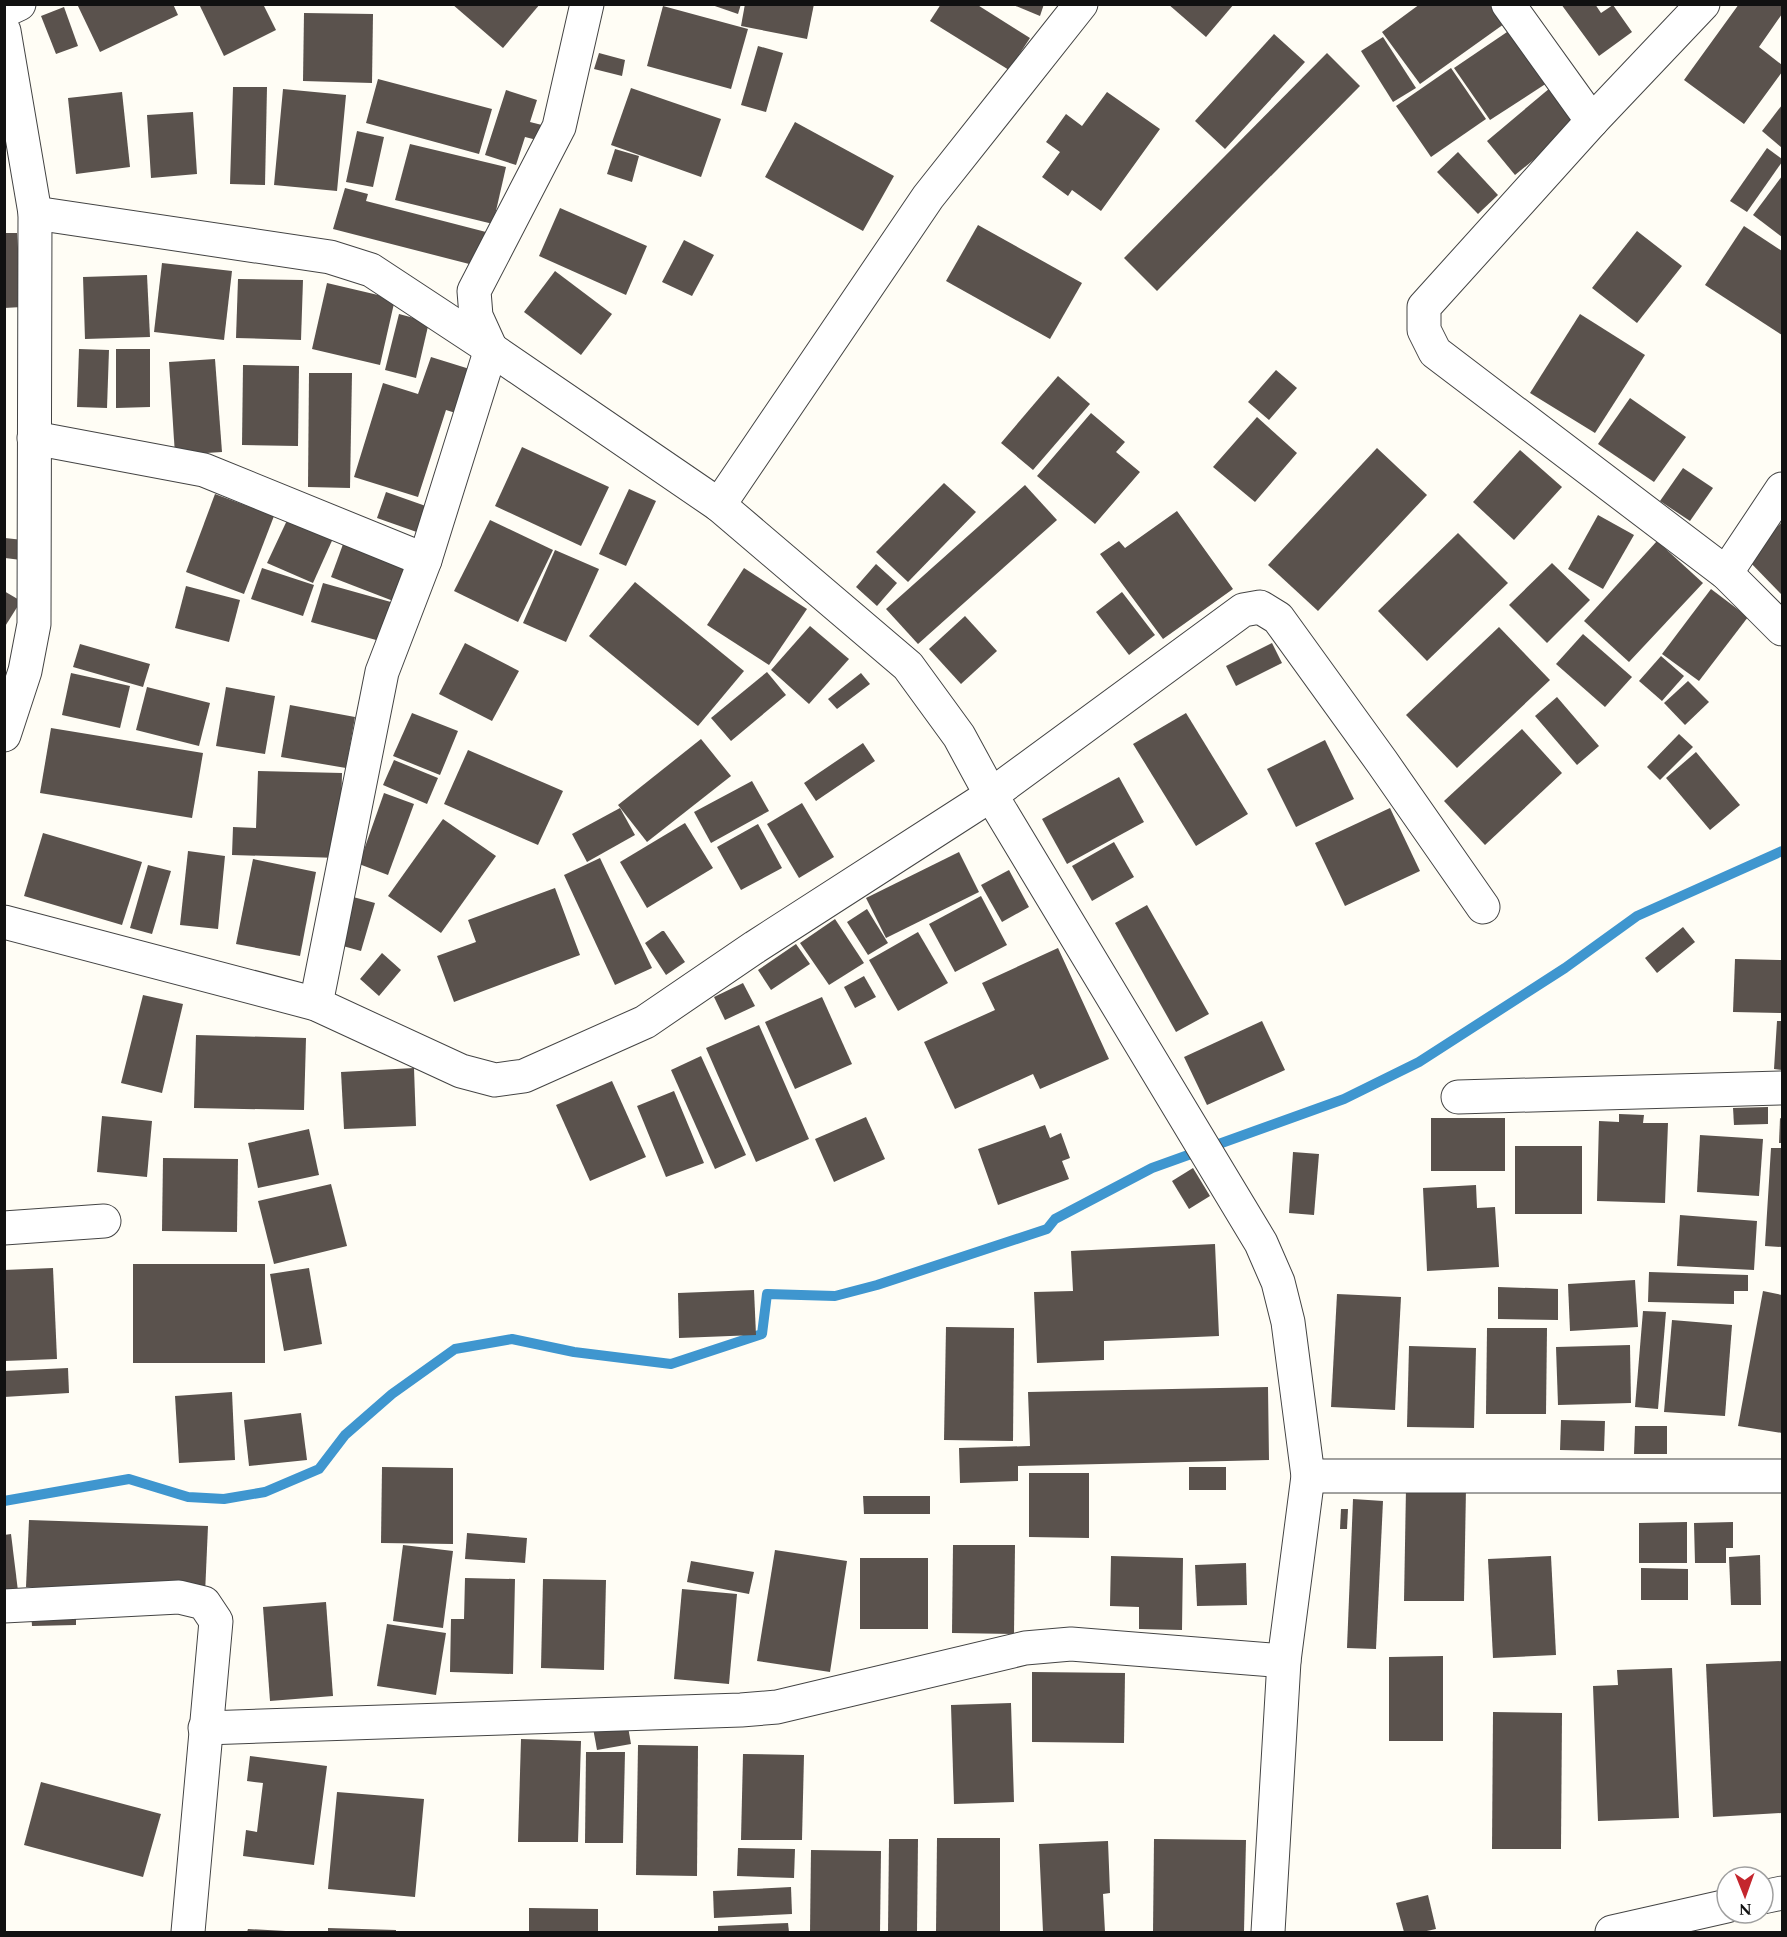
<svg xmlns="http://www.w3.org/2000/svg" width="1787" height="1937" viewBox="0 0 1787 1937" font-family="Spectral,serif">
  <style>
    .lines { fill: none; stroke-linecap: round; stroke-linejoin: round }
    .stream { stroke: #3f96cf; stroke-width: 10 }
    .building { fill: #5a524d }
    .minor-casing { stroke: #444; stroke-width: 35 }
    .minor { stroke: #fff; stroke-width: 33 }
  </style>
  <rect width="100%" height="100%" fill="#fffdf5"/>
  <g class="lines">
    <path class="stream" d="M4,1501L129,1479L188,1497L224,1499L265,1492L319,1469L345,1435L392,1394L455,1349L512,1339L574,1352L671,1364L762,1334L767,1294L835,1296L877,1285L1047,1229L1055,1219L1152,1168L1344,1099L1419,1062L1565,968L1637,916L1782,851"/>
  </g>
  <g class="building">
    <path d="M77,4H173L178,15L100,52Z"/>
    <path d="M199,4H263L276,30L224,56Z"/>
    <path d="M452,4H540L503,48Z"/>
    <path d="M709,4H741L738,14Z"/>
    <path d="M745,4H814L807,39L741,26Z"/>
    <path d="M941,4H976L1030,38L1009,70L930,21Z"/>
    <path d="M1011,4H1044L1040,16Z"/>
    <path d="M1168,4H1234L1206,37Z"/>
    <path d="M1420,4H1490L1504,24L1420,84L1382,32Z"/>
    <path d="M1561,4H1595L1601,13L1613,5L1632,32L1599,56Z"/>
    <path d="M1739,4H1782V14L1759,47L1782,65V72L1744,124L1684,80Z"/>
    <path d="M663,6L748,29L731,89L647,66Z"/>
    <path d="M64,7L78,46L56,54L41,16Z"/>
    <path d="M304,13L373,14L372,83L303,81Z"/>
    <path d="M1510,30L1547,83L1490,120L1454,68Z"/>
    <path d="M1274,34L1305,62L1225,149L1195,121Z"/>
    <path d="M1383,37L1416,88L1393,102L1361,51Z"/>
    <path d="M758,46L783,53L766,112L741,105Z"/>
    <path d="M599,53L625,60L622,76L594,69Z"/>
    <path d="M1327,53L1360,86L1157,291L1124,258Z"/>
    <path d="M1451,68L1486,119L1431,157L1396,106Z"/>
    <path d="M378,79L492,109L479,154L366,123Z"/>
    <path d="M233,87H267L265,185L230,184Z"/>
    <path d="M631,88L721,119L701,177L611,145Z"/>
    <path d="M1550,88L1579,123L1515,175L1487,141Z"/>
    <path d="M283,89L346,95L337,191L274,185Z"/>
    <path d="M506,90L537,100L530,122L542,125L537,140L525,137L516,165L485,155Z"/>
    <path d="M122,92L130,167L76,174L68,98Z"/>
    <path d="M1107,92L1160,129L1101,211L1072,190L1068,196L1042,177L1060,152L1046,142L1066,114L1082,126Z"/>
    <path d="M1782,105V148L1762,131Z"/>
    <path d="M193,112L197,174L151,178L147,115Z"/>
    <path d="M795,122L894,176L863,231L765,177Z"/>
    <path d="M357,131L384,137L373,187L346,182Z"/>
    <path d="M410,144L506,167L493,224L395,200Z"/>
    <path d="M1767,148L1782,159V162L1747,212L1730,201Z"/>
    <path d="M615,149L639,156L632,182L607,174Z"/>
    <path d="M1458,152L1498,195L1478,214L1437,172Z"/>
    <path d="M1782,176V237L1753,215Z"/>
    <path d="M345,188L368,194L366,201L486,232L477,266L333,229Z"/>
    <path d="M560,208L647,246L626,295L539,256Z"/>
    <path d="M978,225L1082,283L1050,339L946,281Z"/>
    <path d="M1744,226L1782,251V335L1705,285Z"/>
    <path d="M1637,231L1682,266L1637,323L1592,288Z"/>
    <path d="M4,233H17L22,307L4,308Z"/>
    <path d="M684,240L714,255L692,296L662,282Z"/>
    <path d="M162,263L232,271L224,340L154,332Z"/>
    <path d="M555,271L612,314L581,355L524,312Z"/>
    <path d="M147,275L150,337L85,339L83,277Z"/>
    <path d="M238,279L303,280L301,340L236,338Z"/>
    <path d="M327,283L395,299L380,365L312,349Z"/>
    <path d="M399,314L429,322L416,378L385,370Z"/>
    <path d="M1580,314L1645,355L1595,433L1530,393Z"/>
    <path d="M79,349L109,350L107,408L77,407Z"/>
    <path d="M116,349H150V407L116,408Z"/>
    <path d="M431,357L476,371L462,415L446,410L418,497L354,477L383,383L418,394Z"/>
    <path d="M215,359L222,452L175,455L169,362Z"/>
    <path d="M243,365L299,366L298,446L242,445Z"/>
    <path d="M1276,370L1297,388L1269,420L1248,402Z"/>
    <path d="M309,373H352L350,488L308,487Z"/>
    <path d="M1058,376L1090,404L1033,470L1001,443Z"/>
    <path d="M1630,398L1686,437L1654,482L1598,444Z"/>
    <path d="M1091,413L1125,442L1116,452L1140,472L1095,524L1037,476Z"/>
    <path d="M1257,417L1297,453L1255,502L1213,467Z"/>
    <path d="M522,447L609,487L581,546L495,506Z"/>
    <path d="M1377,448L1427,495L1318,611L1268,565Z"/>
    <path d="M1520,450L1562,487L1514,540L1473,502Z"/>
    <path d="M1683,468L1713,488L1690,521L1660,501Z"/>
    <path d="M944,483L976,512L908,582L876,552Z"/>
    <path d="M1025,485L1057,520L918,644L886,609Z"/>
    <path d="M629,489L656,501L626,566L599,554Z"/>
    <path d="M386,492L437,510L428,536L377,518Z"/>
    <path d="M215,494L274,516L244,594L186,572Z"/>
    <path d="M1177,511L1233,589L1163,639L1100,554L1119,541L1125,548Z"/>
    <path d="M290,514L335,534L313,583L267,563Z"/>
    <path d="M1598,515L1634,535L1603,589L1568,569Z"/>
    <path d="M490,520L553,550L518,622L454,591Z"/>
    <path d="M1782,522V595L1746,558Z"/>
    <path d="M1458,533L1508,583L1427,661L1378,611Z"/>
    <path d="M346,536L417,563L401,604L331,577Z"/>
    <path d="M5,538L23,540L21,560L5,558Z"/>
    <path d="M1657,541L1703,583L1629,662L1584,621Z"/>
    <path d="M555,550L599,569L566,642L523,623Z"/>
    <path d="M1552,563L1590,600L1547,643L1509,605Z"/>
    <path d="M876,564L897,583L877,606L856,587Z"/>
    <path d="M262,568L314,585L303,616L251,599Z"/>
    <path d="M744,568L807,609L769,665L707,625Z"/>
    <path d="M635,582L744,671L698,726L589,636Z"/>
    <path d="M323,583L398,604L387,643L311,622Z"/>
    <path d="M186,586L240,600L229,642L175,628Z"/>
    <path d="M1711,589L1748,617L1699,681L1662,654Z"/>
    <path d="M4,591L21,601L4,628Z"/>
    <path d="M1122,592L1155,635L1129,655L1096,612Z"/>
    <path d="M965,616L997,651L961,684L929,649Z"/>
    <path d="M810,626L849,659L809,704L771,670Z"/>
    <path d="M1499,627L1550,680L1457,768L1406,715Z"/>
    <path d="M1583,634L1632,677L1605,707L1556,664Z"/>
    <path d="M465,643L519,671L492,721L439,694Z"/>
    <path d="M1272,643L1282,663L1236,686L1226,666Z"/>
    <path d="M80,644L150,664L143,687L73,667Z"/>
    <path d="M1661,656L1684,676L1662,701L1639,681Z"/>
    <path d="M767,672L786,695L731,741L711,718Z"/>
    <path d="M71,673L130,686L120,728L62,715Z"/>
    <path d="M861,673L870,684L837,709L828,699Z"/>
    <path d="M1688,681L1709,702L1685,725L1664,703Z"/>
    <path d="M147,687L210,703L199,746L136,730Z"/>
    <path d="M226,687L275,696L265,754L216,746Z"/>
    <path d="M1557,697L1599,746L1577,765L1535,716Z"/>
    <path d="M290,705L355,717L346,768L281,757Z"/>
    <path d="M412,713L458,731L440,775L393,756Z"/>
    <path d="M1186,713L1248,814L1196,846L1133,744Z"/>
    <path d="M51,728L203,753L192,818L40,793Z"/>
    <path d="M1522,729L1562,773L1485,845L1444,801Z"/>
    <path d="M1679,734L1693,747L1660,780L1647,767Z"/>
    <path d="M701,739L731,776L647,842L618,805Z"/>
    <path d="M1325,740L1354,799L1296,827L1267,769Z"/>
    <path d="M863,743L875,761L816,801L804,783Z"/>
    <path d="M468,750L563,791L538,845L444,804Z"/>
    <path d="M1696,752L1740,805L1710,830L1666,778Z"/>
    <path d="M394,760L438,778L427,804L383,785Z"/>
    <path d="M258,771L342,773L340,858L232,855L233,827L256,828Z"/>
    <path d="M1119,777L1144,822L1067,864L1042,819Z"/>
    <path d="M752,781L769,811L711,843L694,812Z"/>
    <path d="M384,793L414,804L388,875L359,864Z"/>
    <path d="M802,803L834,857L799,878L767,824Z"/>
    <path d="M620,808L635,835L587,862L572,834Z"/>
    <path d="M1390,808L1420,871L1345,906L1315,843Z"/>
    <path d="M443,819L496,856L441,933L388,896Z"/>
    <path d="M685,823L713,868L647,908L620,862Z"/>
    <path d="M758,824L782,868L741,890L717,847Z"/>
    <path d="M43,833L142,862L122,925L24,896Z"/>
    <path d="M1114,842L1134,877L1092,901L1072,866Z"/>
    <path d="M188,851L225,856L218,929L180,925Z"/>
    <path d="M959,852L979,892L886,938L866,898Z"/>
    <path d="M600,858L652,968L615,985L564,875Z"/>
    <path d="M253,859L316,872L300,956L236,944Z"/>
    <path d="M148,865L171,871L152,934L130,928Z"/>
    <path d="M1009,870L1029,907L1002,922L981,885Z"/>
    <path d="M555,888L580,955L454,1002L437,956L476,942L468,920Z"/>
    <path d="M346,895L375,903L361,951L332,943Z"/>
    <path d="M981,896L1007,945L955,972L929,924Z"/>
    <path d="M1147,905L1209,1014L1176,1032L1115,923Z"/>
    <path d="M867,909L888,943L868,955L847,922Z"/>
    <path d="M835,919L864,963L829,985L800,943Z"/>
    <path d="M1683,927L1695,942L1657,973L1645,958Z"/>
    <path d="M662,931H664L685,962L666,975L645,943Z"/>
    <path d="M918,932L948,983L898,1011L869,960Z"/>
    <path d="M796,944L810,964L771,990L758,970Z"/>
    <path d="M1058,948L1109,1059L1040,1089L1033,1074L955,1109L924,1042L995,1010L982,983Z"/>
    <path d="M382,953L401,970L379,996L360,979Z"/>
    <path d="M1735,959L1782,960V1013L1733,1012Z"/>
    <path d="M864,976L876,997L855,1008L844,987Z"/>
    <path d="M743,983L755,1006L725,1020L714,997Z"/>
    <path d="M143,995L183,1004L162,1093L121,1083Z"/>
    <path d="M822,997L852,1064L795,1089L765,1022Z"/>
    <path d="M1262,1021L1285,1070L1207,1105L1184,1057Z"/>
    <path d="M1777,1021H1782V1070L1774,1069Z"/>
    <path d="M759,1025L809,1139L756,1162L706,1048Z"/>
    <path d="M196,1035L306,1038L304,1110L194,1108Z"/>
    <path d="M701,1056L746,1155L715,1169L671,1070Z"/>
    <path d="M414,1068L416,1126L344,1129L341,1072Z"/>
    <path d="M612,1081L646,1157L590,1181L556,1105Z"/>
    <path d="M674,1091L704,1163L666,1177L637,1106Z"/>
    <path d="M1768,1107V1124L1734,1125L1733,1108Z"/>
    <path d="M1619,1114L1644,1115L1643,1123H1668L1665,1203L1597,1201L1599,1121L1619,1122Z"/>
    <path d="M102,1116L152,1121L147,1177L97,1172Z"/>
    <path d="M866,1117L885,1159L834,1182L815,1139Z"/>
    <rect x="1431" y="1118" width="74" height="53"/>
    <path d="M1780,1118L1782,1119V1143H1779Z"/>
    <path d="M1045,1125L1050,1138L1061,1133L1070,1158L1062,1161L1069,1179L998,1205L978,1149Z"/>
    <path d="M309,1129L319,1175L258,1188L248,1143Z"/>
    <path d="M1700,1135L1763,1139L1759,1196L1697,1192Z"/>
    <rect x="1515" y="1146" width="67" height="68"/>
    <path d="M1771,1148H1782V1247L1765,1246Z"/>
    <path d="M1293,1152L1319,1154L1314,1215L1289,1213Z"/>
    <path d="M163,1158L238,1159L237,1232L162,1231Z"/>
    <path d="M1193,1168L1210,1196L1189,1209L1172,1181Z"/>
    <path d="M331,1184L347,1246L274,1264L258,1201Z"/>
    <path d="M1476,1185L1477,1208L1495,1207L1499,1267L1427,1271L1423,1188Z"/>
    <path d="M1680,1215L1757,1221L1754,1270L1677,1266Z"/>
    <path d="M1215,1244L1219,1336L1104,1341V1360L1037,1363L1034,1292L1073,1291L1071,1251Z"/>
    <rect x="133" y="1264" width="132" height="99"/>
    <path d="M53,1268L57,1359L4,1361V1270Z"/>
    <path d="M309,1268L322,1344L284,1351L270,1274Z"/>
    <path d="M1649,1272L1748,1275V1291H1734V1304L1648,1302Z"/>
    <path d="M1635,1280L1638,1327L1570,1331L1568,1284Z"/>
    <path d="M1498,1287L1558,1289V1320L1498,1319Z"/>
    <path d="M754,1290L756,1335L679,1338L678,1293Z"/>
    <path d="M1763,1291L1782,1295V1433L1738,1426Z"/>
    <path d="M1337,1294L1401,1297L1395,1410L1331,1407Z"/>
    <path d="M1643,1311L1666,1312L1658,1409L1635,1407Z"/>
    <path d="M1672,1320L1732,1325L1725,1416L1664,1412Z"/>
    <path d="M946,1327L1014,1328L1013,1441L944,1440Z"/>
    <path d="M1487,1328H1547L1546,1414H1486Z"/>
    <path d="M1630,1345L1631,1403L1558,1405L1556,1347Z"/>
    <path d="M1409,1346L1476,1348L1474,1428L1407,1427Z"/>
    <path d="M68,1368L69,1393L4,1397V1371Z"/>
    <path d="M1268,1387L1269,1460L1018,1466V1481L960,1483L959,1448L1030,1446L1028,1392Z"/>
    <path d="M232,1392L235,1460L179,1463L175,1396Z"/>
    <path d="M301,1413L307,1460L249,1466L244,1420Z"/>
    <path d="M1561,1420L1605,1421L1604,1451L1560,1450Z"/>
    <path d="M1635,1426H1667V1454H1634Z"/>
    <path d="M382,1467L453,1468V1544L381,1543Z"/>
    <rect x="1189" y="1467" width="37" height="23"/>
    <path d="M1029,1473H1089V1538L1029,1537Z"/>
    <path d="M1406,1488H1466L1464,1601H1404Z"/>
    <path d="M863,1496H930V1514H864Z"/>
    <path d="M1353,1499L1383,1501L1376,1649L1347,1648Z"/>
    <path d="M1341,1509H1348L1347,1529H1340Z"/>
    <path d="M29,1520L208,1526L205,1594L26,1587Z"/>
    <path d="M1687,1522V1563H1639V1523Z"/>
    <path d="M1733,1522V1548H1726V1563H1695L1694,1523Z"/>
    <path d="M467,1533L527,1538L525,1563L465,1559Z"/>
    <path d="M11,1534L18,1591L4,1593V1535Z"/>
    <path d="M403,1545L453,1551L443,1628L393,1621Z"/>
    <path d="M953,1545H1015L1014,1634L952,1633Z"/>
    <path d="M775,1550L847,1561L830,1672L757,1661Z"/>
    <path d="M1760,1555L1761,1605H1731L1729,1557Z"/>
    <path d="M1111,1556L1183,1558L1182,1630L1139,1629V1607L1110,1606Z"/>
    <path d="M1551,1556L1556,1655L1493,1658L1488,1559Z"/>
    <rect x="860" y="1558" width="68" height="71"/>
    <path d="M691,1561L754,1572L749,1594L687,1582Z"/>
    <path d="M1246,1563L1247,1605L1197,1606L1195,1565Z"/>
    <path d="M1641,1568L1688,1569V1600H1641Z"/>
    <path d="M465,1578L515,1579L513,1674L450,1672L451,1619H464Z"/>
    <path d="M543,1579L606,1580L604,1670L541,1668Z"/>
    <path d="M682,1589L737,1594L729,1684L674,1679Z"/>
    <path d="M326,1602L333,1696L270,1701L263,1607Z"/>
    <path d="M76,1610V1625L32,1626L31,1612Z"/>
    <path d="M387,1624L446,1633L436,1695L377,1686Z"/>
    <path d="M1443,1656V1741H1389V1657Z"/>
    <path d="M1782,1661V1813L1713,1817L1706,1664Z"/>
    <path d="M1672,1668L1679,1818L1598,1821L1593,1686L1618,1685L1617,1670Z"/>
    <path d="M1032,1672L1125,1673L1124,1743L1032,1742Z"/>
    <path d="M1011,1703L1014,1802L954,1804L951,1705Z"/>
    <path d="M1493,1712L1562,1713L1561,1849H1492Z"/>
    <path d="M627,1721L631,1744L597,1750L593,1728Z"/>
    <path d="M521,1739L581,1741L578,1842H518Z"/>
    <path d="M638,1745L698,1746L697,1876L636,1875Z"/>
    <path d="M586,1752H625L623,1843H585Z"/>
    <path d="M743,1754L804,1755L802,1840H741Z"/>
    <path d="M250,1756L327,1766L314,1865L243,1856L246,1830L257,1832L263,1783L247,1781Z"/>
    <path d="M41,1782L161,1814L143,1877L24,1845Z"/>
    <path d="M337,1792L424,1799L415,1897L328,1889Z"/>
    <path d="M937,1838H1000V1932H936Z"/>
    <path d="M889,1839H918L917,1932H888Z"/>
    <path d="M1154,1839L1246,1840L1244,1932H1153Z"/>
    <path d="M1108,1841L1110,1893L1103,1894L1105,1932H1043L1039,1844Z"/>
    <path d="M738,1848L795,1849L794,1878L737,1876Z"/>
    <path d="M811,1850L881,1851L880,1932H810Z"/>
    <path d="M791,1887L792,1914L714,1918L713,1891Z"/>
    <path d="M1428,1895L1436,1929L1422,1932H1404L1396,1903Z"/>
    <path d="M529,1908L598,1909V1932H529Z"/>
    <path d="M788,1923L789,1932H718V1926Z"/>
    <path d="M328,1928L396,1930V1932H328Z"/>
    <path d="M248,1929L286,1931V1932H247Z"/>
  </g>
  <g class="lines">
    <g class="minor-casing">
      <g id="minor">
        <path d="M1508,4L1592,121"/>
        <path d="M1703,4L1592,121L1424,307V330L1435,352L1726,573L1782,629"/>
        <path d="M4,11L19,4"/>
        <path d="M4,31L35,213L34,624L25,671L4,735"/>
        <path d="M35,213L330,257L371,270L491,349L719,505L908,666L959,736L991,795L1261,1243L1278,1282L1288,1322L1308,1476L1284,1661L1268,1932"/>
        <path d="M34,438L204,470L425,560"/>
        <path d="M719,505L928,197L1081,4"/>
        <path d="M1726,573L1782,489"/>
        <path d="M4,922L316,1004L461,1071L495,1080L524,1076L645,1022L755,947L991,795L1243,610L1260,607L1278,618L1382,762L1483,907"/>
        <path d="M316,1004L382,672L425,560L491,349L476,316L474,291L559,127L587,4"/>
        <path d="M1458,1097L1782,1088"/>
        <path d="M4,1228L104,1221"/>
        <path d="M1308,1476H1782"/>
        <path d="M4,1606L179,1597L204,1603L216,1621L188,1932"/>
        <path d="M205,1728L741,1710L777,1707L1025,1648L1071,1644L1284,1661"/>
        <path d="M1763,1897L1782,1893"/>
        <path d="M1612,1932L1727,1906"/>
      </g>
    </g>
    <use href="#minor" class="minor"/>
  </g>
  <rect width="1787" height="1937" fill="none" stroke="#111111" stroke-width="12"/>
  <g transform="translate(1745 1895) rotate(179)"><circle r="28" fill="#ffffff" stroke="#a0a0a0" stroke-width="1.5"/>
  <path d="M0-4.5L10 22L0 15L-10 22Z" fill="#c4262e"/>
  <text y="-9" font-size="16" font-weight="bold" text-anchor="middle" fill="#111111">N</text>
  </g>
</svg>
